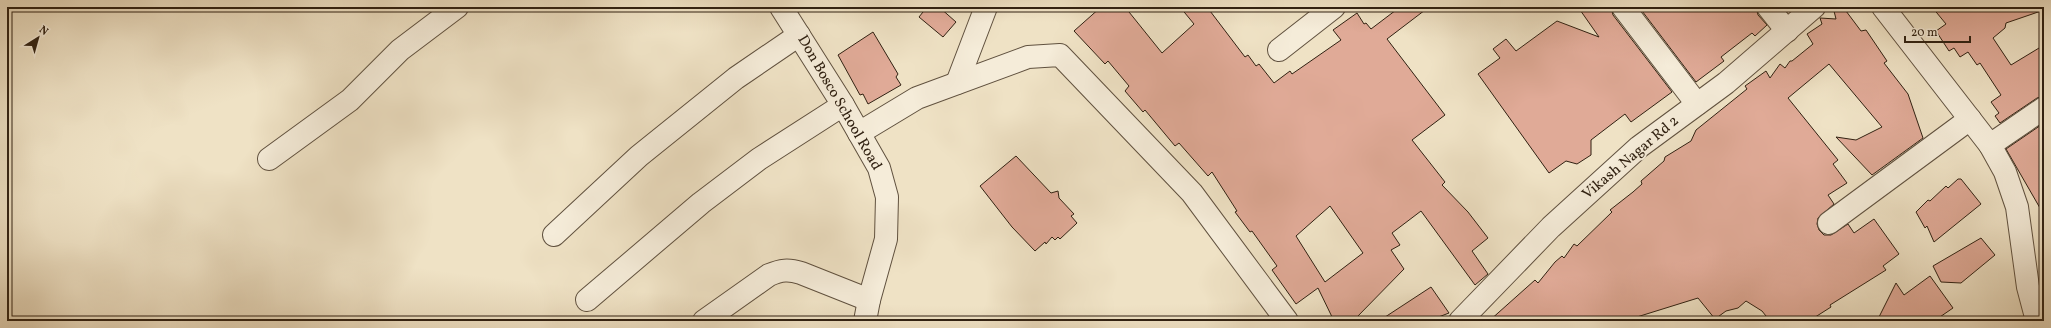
<svg xmlns="http://www.w3.org/2000/svg" width="2051" height="328" viewBox="0 0 2051 328" font-family="Vollkorn,serif">
  <style>
    .building { fill: #e0aa97; stroke: #302112; fill-rule: evenodd }
    .lines { fill: none; stroke-linecap: round; stroke-linejoin: round }
    .minor-casing { stroke: #60513f; stroke-width: 24 }
    .minor { stroke: #f5ecd9; stroke-width: 22 }
    .labels { text-anchor: middle; dominant-baseline: central; stroke-width: 4; stroke-linejoin: round; paint-order: stroke }
    .street-label { font-size: 15px; fill: #302112; stroke: #f5ecd9 }
  </style>
  <rect width="100%" height="100%" fill="#efe2c5"/>
  <filter id="stains"><feTurbulence type="fractalNoise" baseFrequency=".005" numOctaves="4"/><feColorMatrix values="0 0 0 0 .2 0 0 0 0 .09 0 0 0 0 .02 0 0 0 .5 -.17"/></filter>
  <radialGradient id="worn" r=".72"><stop offset=".6" stop-color="#630" stop-opacity="0"/><stop offset="1" stop-color="#630" stop-opacity=".3"/></radialGradient>
  <g class="building">
    <path d="M927,7H939L956,22L943,37L919,17Z"/>
    <path d="M1101,7H1125L1162,53L1194,24L1180,7H1207L1245,57L1248,55L1256,66L1259,64L1274,83L1290,71L1292,74L1341,40L1333,30L1357,13L1364,24L1366,23L1371,29L1400,7H1429L1387,39L1445,115L1412,140L1445,182L1442,185L1468,212L1488,238L1472,251L1488,274L1475,285L1421,211L1392,233L1400,245L1391,250L1404,269L1357,317L1349,321H1334L1318,288L1296,304L1272,270L1277,266L1252,231L1250,232L1235,212L1237,211L1212,172L1208,176L1179,143L1175,146L1145,110L1143,112L1125,91L1129,86L1108,61L1105,64L1074,31ZM1330,206L1363,253L1325,282L1296,236Z"/>
    <path d="M1578,7H1611L1613,15L1672,92L1631,122L1625,114L1591,140V155L1577,164L1566,161L1549,173L1478,74L1500,58L1493,49L1506,39L1516,51L1557,21L1599,37Z"/>
    <path d="M1639,7H1756L1758,15L1767,25L1755,36L1752,33L1721,57L1724,61L1696,82Z"/>
    <path d="M1833,7H1843L1861,31L1866,30L1887,61L1884,63L1908,94L1923,138L1872,175L1836,137L1856,140L1882,127L1829,64L1788,98L1838,160L1833,164L1847,183L1828,195L1834,204L1818,218L1817,224L1819,230L1824,235H1831L1848,224L1854,233L1874,219L1899,254L1883,266L1886,270L1830,305L1831,307L1809,321H1770L1762,311L1746,301L1738,308L1726,311L1715,319L1698,298L1624,321H1489L1535,280L1538,283L1555,262L1562,256L1564,258L1574,244L1577,246L1612,212L1610,210L1633,192L1642,184L1641,181L1664,161L1665,157L1691,141L1696,130L1747,89L1745,86L1766,71L1770,78L1780,64L1785,68L1790,61H1792L1813,44L1807,34L1822,24L1820,18L1836,19Z"/>
    <path d="M1932,7H2044V10L2006,23L2005,28L1993,38L2011,65L2044,45V96L2037,98L2000,123L1995,116L1999,113L1991,102L2001,95L1980,63L1977,65L1968,52L1960,57L1954,48L1949,51L1936,31L1946,24Z"/>
    <path d="M873,32L898,74L896,77L901,85L868,104L863,94L860,95L838,55Z"/>
    <path d="M2044,123V215L2006,149Z"/>
    <path d="M1016,156L1051,193L1058,191L1059,198L1074,214L1071,216L1077,223L1060,239L1058,237L1055,240L1052,237L1046,244L1045,242L1035,251L1012,227L980,186Z"/>
    <path d="M1958,179H1961L1981,204L1934,242L1927,226L1925,228L1916,212L1928,200L1930,201L1946,186L1948,188Z"/>
    <path d="M1981,238L1995,255L1961,283L1941,282L1933,266Z"/>
    <path d="M1930,276L1953,308L1934,321H1877L1896,283L1904,295Z"/>
    <path d="M1431,287L1449,313L1428,321H1379Z"/>
  </g>
  <g class="lines">
    <g class="minor-casing">
      <g id="minor">
        <path d="M781,7L843,105L879,168L887,197L886,239L869,300L865,321"/>
        <path d="M1623,7L1697,104"/>
        <path d="M1768,7L1787,31"/>
        <path d="M1883,7L1990,145L2044,108"/>
        <path d="M1279,50L1334,7"/>
        <path d="M957,83L986,7"/>
        <path d="M859,133L917,98L1028,57L1060,55L1192,193L1287,321"/>
        <path d="M1990,145L2005,172L2017,207L2028,287L2037,321"/>
        <path d="M269,159L350,100L400,50L457,7"/>
        <path d="M1829,223L1970,119"/>
        <path d="M554,235L639,156L736,78L799,35"/>
        <path d="M587,300L701,203L759,159L843,105"/>
        <path d="M704,321L769,275C781,270 788,269 801,273L869,300"/>
        <path d="M1460,321L1551,227L1639,147L1726,83L1814,7"/>
      </g>
    </g>
    <use href="#minor" class="minor"/>
  </g>
  <g class="labels">
    <g class="street-label">
      <text transform="translate(839 103) rotate(60)">Don Bosco School Road</text>
      <text transform="translate(1631 158) rotate(-40)">Vikash Nagar Rd 2</text>
    </g>
  </g>
  <rect width="2051" height="328" fill="none" stroke="#efe2c5" stroke-width="24"/>
  <rect x="8" y="8" width="2035" height="312" fill="none" stroke="#302112" stroke-width="2"/>
  <rect x="12" y="12" width="2027" height="304" fill="none" stroke="#302112"/>
  <g transform="translate(38 38) rotate(37)" stroke="#f5ecd9" stroke-width="3" paint-order="stroke">
  <path d="M0-3L7 15L0 10L-7 15Z" fill="#302112"/>
  <text y="-6" font-size="11" font-weight="bold" text-anchor="middle" fill="#302112">N</text>
  </g>
  <path d="M1905 36v6h65v-6" fill="none" stroke="#302112" stroke-width="2"/>
  <text x="1911" y="36" font-size="12" fill="#302112" stroke="#f5ecd9" stroke-width="3" paint-order="stroke">20 m</text>
  <rect width="100%" height="100%" filter="url(#stains)"/>
  <rect width="100%" height="100%" fill="url(#worn)"/>
</svg>
